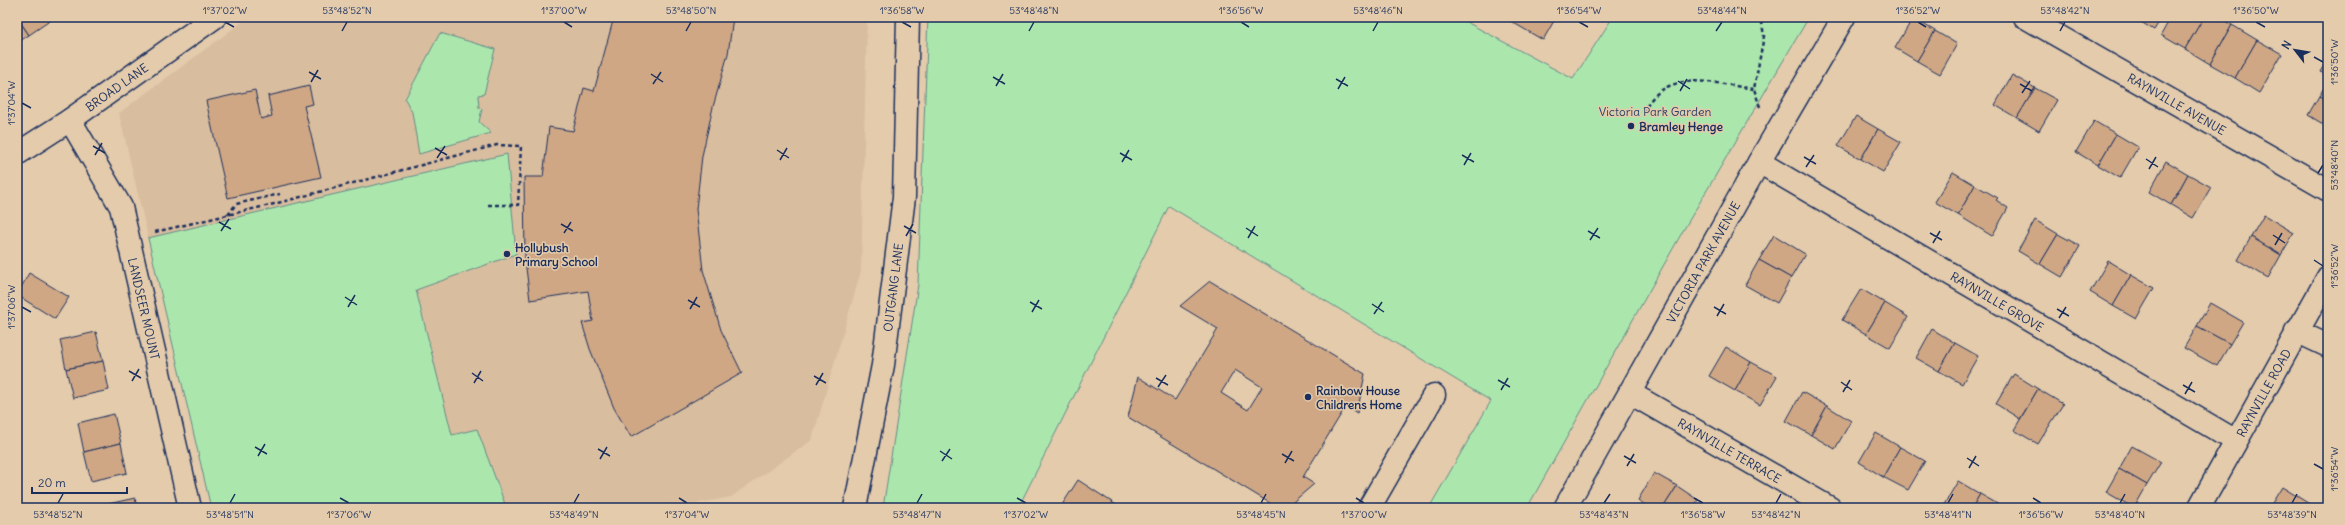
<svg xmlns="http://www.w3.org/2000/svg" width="2345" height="525" viewBox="0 0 2345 525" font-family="Delius,sans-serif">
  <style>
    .built { fill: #d9bd9f }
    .green { fill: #abe7ad; stroke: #638b86 }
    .building { fill: #cfa785; stroke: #1b2f5e; fill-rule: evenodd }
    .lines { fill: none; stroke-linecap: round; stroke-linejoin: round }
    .minor-casing { stroke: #1b2f5e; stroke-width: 25 }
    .path { stroke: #1b2f5e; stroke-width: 2.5; stroke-dasharray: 4 3; stroke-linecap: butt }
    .minor { stroke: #e3cbac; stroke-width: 22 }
    .ticks { fill: none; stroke: #1b2f5e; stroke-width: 1.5 }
    .poi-dot { fill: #1b2f5e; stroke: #e3cbac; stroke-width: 1.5 }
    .labels { text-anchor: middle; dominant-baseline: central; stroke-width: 3; stroke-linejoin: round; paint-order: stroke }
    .street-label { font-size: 12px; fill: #1b2f5e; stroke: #e3cbac }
    .park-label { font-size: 12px; fill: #294166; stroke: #e3cbac }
    .poi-label { font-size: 12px; font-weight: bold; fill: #1b2f5e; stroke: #e3cbac; text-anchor: start }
    .neatline { fill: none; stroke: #1b2f5e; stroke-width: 1.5 }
    .ticks-label { font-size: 10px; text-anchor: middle; fill: #1b2f5e }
  </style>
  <rect width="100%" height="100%" fill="#e3cbac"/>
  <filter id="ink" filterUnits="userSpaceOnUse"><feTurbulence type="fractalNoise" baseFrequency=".025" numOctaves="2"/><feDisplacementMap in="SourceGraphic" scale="8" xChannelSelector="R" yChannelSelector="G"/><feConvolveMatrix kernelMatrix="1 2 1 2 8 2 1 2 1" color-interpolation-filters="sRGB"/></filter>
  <g filter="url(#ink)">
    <path class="built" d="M249,17H867L861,271L812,440L731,497L672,508H211L119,113Z"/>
    <g class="green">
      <path d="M928,17H1457L1573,79L1613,17H1809L1684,229L1527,508H1429L1491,401L1169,206L1018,508H883L918,285Z"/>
      <path d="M440,33L495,49L484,94L478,95L479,108L482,109L479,122L491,133L419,154L412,112L405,99Z"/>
      <path d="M507,154L516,254L416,290L452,435L477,429L505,504L497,508H211L148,238Z"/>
    </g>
    <g class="building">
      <path d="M17,17H53L54,18L29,35Z"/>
      <path d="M614,17H733L728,54L713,107L702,156L696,209L703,270L721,330L742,373L631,437L614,408L590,349L582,323L593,321L588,291L530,300L525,260L524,177H543L549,127L573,131L584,88L594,91Z"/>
      <path d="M1515,17H1551L1555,19L1543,40L1512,22Z"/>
      <path d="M2133,17H2162L2154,30Z"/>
      <path d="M2171,17H2204L2185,49L2161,35Z"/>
      <path d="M2204,17H2218L2232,25L2210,64L2185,49Z"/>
      <path d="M17,18L29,35L17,43Z"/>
      <path d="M1913,18L1935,31L1917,61L1895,48Z"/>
      <path d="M2232,25L2257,40L2235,78L2210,64Z"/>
      <path d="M1935,31L1957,44L1940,74L1917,61Z"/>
      <path d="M2257,40L2282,54L2259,93L2235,78Z"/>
      <path d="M2328,60V76L2321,72Z"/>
      <path d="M2012,75L2035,88L2017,118L1995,105Z"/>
      <path d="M2328,81V101L2319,96Z"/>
      <path d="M309,86L313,104L304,106L321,177L228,198L206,101L255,90L261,119L272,116L268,96Z"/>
      <path d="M2035,88L2057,100L2039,131L2017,118Z"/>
      <path d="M2319,96L2328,101V127L2308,115Z"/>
      <path d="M1856,116L1878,129L1861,159L1838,146Z"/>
      <path d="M2094,121L2116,134L2098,165L2076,152Z"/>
      <path d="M1878,129L1901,142L1883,172L1861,159Z"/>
      <path d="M2116,134L2138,147L2120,178L2098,165Z"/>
      <path d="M2166,161L2188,174L2171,205L2149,192Z"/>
      <path d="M1953,172L1975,185L1958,215L1935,202Z"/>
      <path d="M2188,174L2211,187L2193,218L2171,205Z"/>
      <path d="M1975,185L1998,198L1996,200L2008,208L1992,236L1958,215Z"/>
      <path d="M2264,215L2294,233L2281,255L2251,237Z"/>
      <path d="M2035,220L2058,234L2040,264L2018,251Z"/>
      <path d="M2058,234L2080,246L2062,277L2040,264Z"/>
      <path d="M1774,235L1805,254L1791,278L1759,260Z"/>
      <path d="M2251,237L2281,255L2268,278L2238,260Z"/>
      <path d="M1759,260L1791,278L1777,303L1745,285Z"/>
      <path d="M2108,261L2131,275L2113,306L2090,292Z"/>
      <path d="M29,273L69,297L55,319L17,295Z"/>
      <path d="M2131,275L2154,288L2136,319L2113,306Z"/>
      <path d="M1210,281L1365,374L1357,413L1346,406L1303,477L1314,484L1286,508H1278L1128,417L1138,377L1175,400L1218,329L1180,306ZM1235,370L1262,387L1248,410L1221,393Z"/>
      <path d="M1861,289L1885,303L1866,334L1842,320Z"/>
      <path d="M1885,303L1908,317L1890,348L1866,334Z"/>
      <path d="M2210,303L2243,322L2230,344L2197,326Z"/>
      <path d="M2197,326L2230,344L2217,366L2184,348Z"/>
      <path d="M1932,329L1955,343L1939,371L1916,358Z"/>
      <path d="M96,332L103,361L66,369L60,340Z"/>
      <path d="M1955,343L1978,356L1962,384L1939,371Z"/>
      <path d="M1726,347L1751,362L1735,391L1709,376Z"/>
      <path d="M103,361L109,390L73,398L66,369Z"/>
      <path d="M1751,362L1777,376L1760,405L1735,391Z"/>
      <path d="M2014,374L2038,389L2020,419L1996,404Z"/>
      <path d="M2038,389L2063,404L2038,444L2014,430Z"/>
      <path d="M1802,392L1827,406L1811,435L1786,421Z"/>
      <path d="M1827,406L1851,421L1835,449L1811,435Z"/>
      <path d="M114,414L121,443L84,452L78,423Z"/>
      <path d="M1876,433L1900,447L1883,477L1859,462Z"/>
      <path d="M121,443L127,473L91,481L84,452Z"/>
      <path d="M2132,446L2161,462L2147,485L2119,469Z"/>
      <path d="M1900,447L1925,461L1908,490L1883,477Z"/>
      <path d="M2119,469L2147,485L2134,508L2106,492Z"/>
      <path d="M1654,473L1677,486L1663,508H1650L1638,500Z"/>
      <path d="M1078,480L1121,508H1060Z"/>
      <path d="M1958,481L1980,494L1972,508H1942Z"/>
      <path d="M1677,486L1698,500L1693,508H1663Z"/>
      <path d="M2282,487L2316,508H2269Z"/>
      <path d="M1980,494L2003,507V508H1972Z"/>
      <path d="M135,498L137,508H99V506Z"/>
    </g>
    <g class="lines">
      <g class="minor-casing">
        <g id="minor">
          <path id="s1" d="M2025,17L2328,190"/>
          <path id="s2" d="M70,120L121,207L190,508"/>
          <path id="s3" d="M17,154L70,120L215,17"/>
          <path id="s4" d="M1759,162L2236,441"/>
          <path d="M2296,331L2328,346"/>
          <path id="s5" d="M1630,393L1830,508"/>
          <path id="s6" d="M855,508L883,365L904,197L908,17"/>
          <path d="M1369,508L1434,395"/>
          <path id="s7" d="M1565,508L1759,162L1844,17"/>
          <path id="s8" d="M2199,508L2328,277"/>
        </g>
      </g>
      <g class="path">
        <path d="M1760,107L1754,89L1764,36L1761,17"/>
        <path d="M1643,112C1666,67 1712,83 1754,89"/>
        <path d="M228,215L236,204L280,194"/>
        <path d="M155,232L274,204L497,145L521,146L518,205H487"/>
        <path d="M672,508L673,505"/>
      </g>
      <use href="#minor" class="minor"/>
    </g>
  </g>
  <path class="ticks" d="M225,22L234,27M564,22L572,27M902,22L911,27M1241,22L1249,27M1579,22L1588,27M1918,22L1926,27M2256,22L2265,27M342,31L347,22M686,31L691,22M1029,31L1034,22M1373,31L1378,22M1716,31L1722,22M2060,31L2065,22M2314,57L2323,62M309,72L321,79M651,74L663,82M993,77L1005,84M1336,79L1348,86M1678,81L1690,89M311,82L318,70M653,84L661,72M2020,84L2032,91M996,86L1003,74M1338,89L1345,77M1680,91L1687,79M2022,93L2030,81M22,103L31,108M93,146L105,153M435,148L447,155M777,150L789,158M1120,153L1132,160M95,155L102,143M1462,155L1474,162M1804,157L1816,164M437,158L445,146M2146,159L2158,167M780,160L787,148M1122,162L1129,150M1464,165L1471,153M1806,167L1814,155M2149,169L2156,157M2318,173L2323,165M219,222L231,229M561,224L573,231M904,226L916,233M1246,228L1258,236M221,231L229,219M1588,231L1600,238M564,233L571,222M1930,233L1942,240M2273,235L2285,243M906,236L913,224M1248,238L1255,226M1590,240L1598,228M1933,243L1940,231M2275,245L2282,233M2314,260L2323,266M345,297L357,305M688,300L700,307M1030,302L1042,309M1372,304L1384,312M22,307L31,312M348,307L355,295M1714,307L1726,314M690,309L697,297M2057,309L2069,316M1032,312L1039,300M1374,314L1382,302M1717,316L1724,304M2059,318L2066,307M129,371L141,378M472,373L483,381M814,376L826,383M1156,378L1168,385M1498,380L1510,387M132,381L139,369M1841,382L1852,390M474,383L481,371M816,385L823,373M2183,385L2195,392M1158,387L1166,375M1501,390L1508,378M1843,392L1850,380M2185,394L2192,382M255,447L267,454M598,449L610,456M940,451L952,459M1282,454L1294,461M258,456L265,444M1624,456L1636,463M1967,458L1979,466M600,459L607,447M942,461L950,449M1285,463L1292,451M2314,464L2323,469M1627,466L1634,454M1969,468L1976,456M340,498L349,503M679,498L687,503M1017,498L1026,503M1356,498L1364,503M1694,498L1703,503M2033,498L2041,503M58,503L63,494M230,503L235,494M574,503L579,494M917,503L922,494M1261,503L1266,494M1604,503L1610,494M1776,503L1781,494M1948,503L1953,494M2120,503L2125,494M2292,503L2297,494"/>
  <g class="poi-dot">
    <circle cx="1631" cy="126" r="4"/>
    <circle cx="507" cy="254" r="4"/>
    <circle cx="1308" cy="397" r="4"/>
  </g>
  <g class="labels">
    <g class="street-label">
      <text stroke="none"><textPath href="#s3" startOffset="120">BROAD LANE</textPath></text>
      <text stroke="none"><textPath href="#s1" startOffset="175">RAYNVILLE AVENUE</textPath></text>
      <text stroke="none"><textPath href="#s7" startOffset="282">VICTORIA PARK AVENUE</textPath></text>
      <text stroke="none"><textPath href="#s6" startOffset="224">OUTGANG LANE</textPath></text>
      <text stroke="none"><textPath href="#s4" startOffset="276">RAYNVILLE GROVE</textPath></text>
      <text stroke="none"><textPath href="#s2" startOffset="205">LANDSEER MOUNT</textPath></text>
      <text stroke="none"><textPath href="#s8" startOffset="132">RAYNVILLE ROAD</textPath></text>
      <text stroke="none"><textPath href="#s5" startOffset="115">RAYNVILLE TERRACE</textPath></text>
    </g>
    <g class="park-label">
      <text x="1655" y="111">Victoria Park Garden</text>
    </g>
    <g class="poi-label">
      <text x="1639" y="126">Bramley Henge</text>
      <text x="515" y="247">Hollybush<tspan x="515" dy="14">Primary School</tspan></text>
      <text x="1316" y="390">Rainbow House<tspan x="1316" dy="14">Childrens Home</tspan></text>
    </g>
  </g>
  <rect width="2345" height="525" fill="none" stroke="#e3cbac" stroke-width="44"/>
  <g transform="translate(2295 50) rotate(301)" stroke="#e3cbac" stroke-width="3" paint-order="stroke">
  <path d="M0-3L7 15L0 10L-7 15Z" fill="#1b2f5e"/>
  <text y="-6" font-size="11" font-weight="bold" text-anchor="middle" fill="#1b2f5e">N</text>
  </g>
  <path d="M32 487v6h95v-6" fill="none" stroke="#1b2f5e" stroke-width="2"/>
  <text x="38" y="487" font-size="12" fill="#1b2f5e" stroke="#e3cbac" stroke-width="3" paint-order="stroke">20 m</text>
  <rect x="22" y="22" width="2301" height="481" class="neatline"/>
  <g class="ticks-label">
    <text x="225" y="14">1°37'02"W</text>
    <text x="347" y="14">53°48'52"N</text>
    <text x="564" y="14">1°37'00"W</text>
    <text x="691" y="14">53°48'50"N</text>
    <text x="902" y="14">1°36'58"W</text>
    <text x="1034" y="14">53°48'48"N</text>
    <text x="1241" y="14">1°36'56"W</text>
    <text x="1378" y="14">53°48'46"N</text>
    <text x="1579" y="14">1°36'54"W</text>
    <text x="1722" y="14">53°48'44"N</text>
    <text x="1918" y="14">1°36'52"W</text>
    <text x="2065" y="14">53°48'42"N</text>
    <text x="2256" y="14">1°36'50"W</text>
    <text transform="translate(2334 62) rotate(-90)" y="4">1°36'50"W</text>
    <text transform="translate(11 103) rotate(-90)" y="4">1°37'04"W</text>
    <text transform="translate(2334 165) rotate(-90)" y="4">53°48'40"N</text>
    <text transform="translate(2334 266) rotate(-90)" y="4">1°36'52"W</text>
    <text transform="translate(11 307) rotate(-90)" y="4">1°37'06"W</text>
    <text transform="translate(2334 469) rotate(-90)" y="4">1°36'54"W</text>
    <text x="58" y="518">53°48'52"N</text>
    <text x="230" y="518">53°48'51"N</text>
    <text x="349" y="518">1°37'06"W</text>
    <text x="574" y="518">53°48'49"N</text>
    <text x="687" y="518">1°37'04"W</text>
    <text x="917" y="518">53°48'47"N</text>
    <text x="1026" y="518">1°37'02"W</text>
    <text x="1261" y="518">53°48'45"N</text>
    <text x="1364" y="518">1°37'00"W</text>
    <text x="1604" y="518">53°48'43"N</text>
    <text x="1703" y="518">1°36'58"W</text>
    <text x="1776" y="518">53°48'42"N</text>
    <text x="1948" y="518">53°48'41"N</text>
    <text x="2041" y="518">1°36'56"W</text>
    <text x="2120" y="518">53°48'40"N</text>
    <text x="2292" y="518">53°48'39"N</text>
  </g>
</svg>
